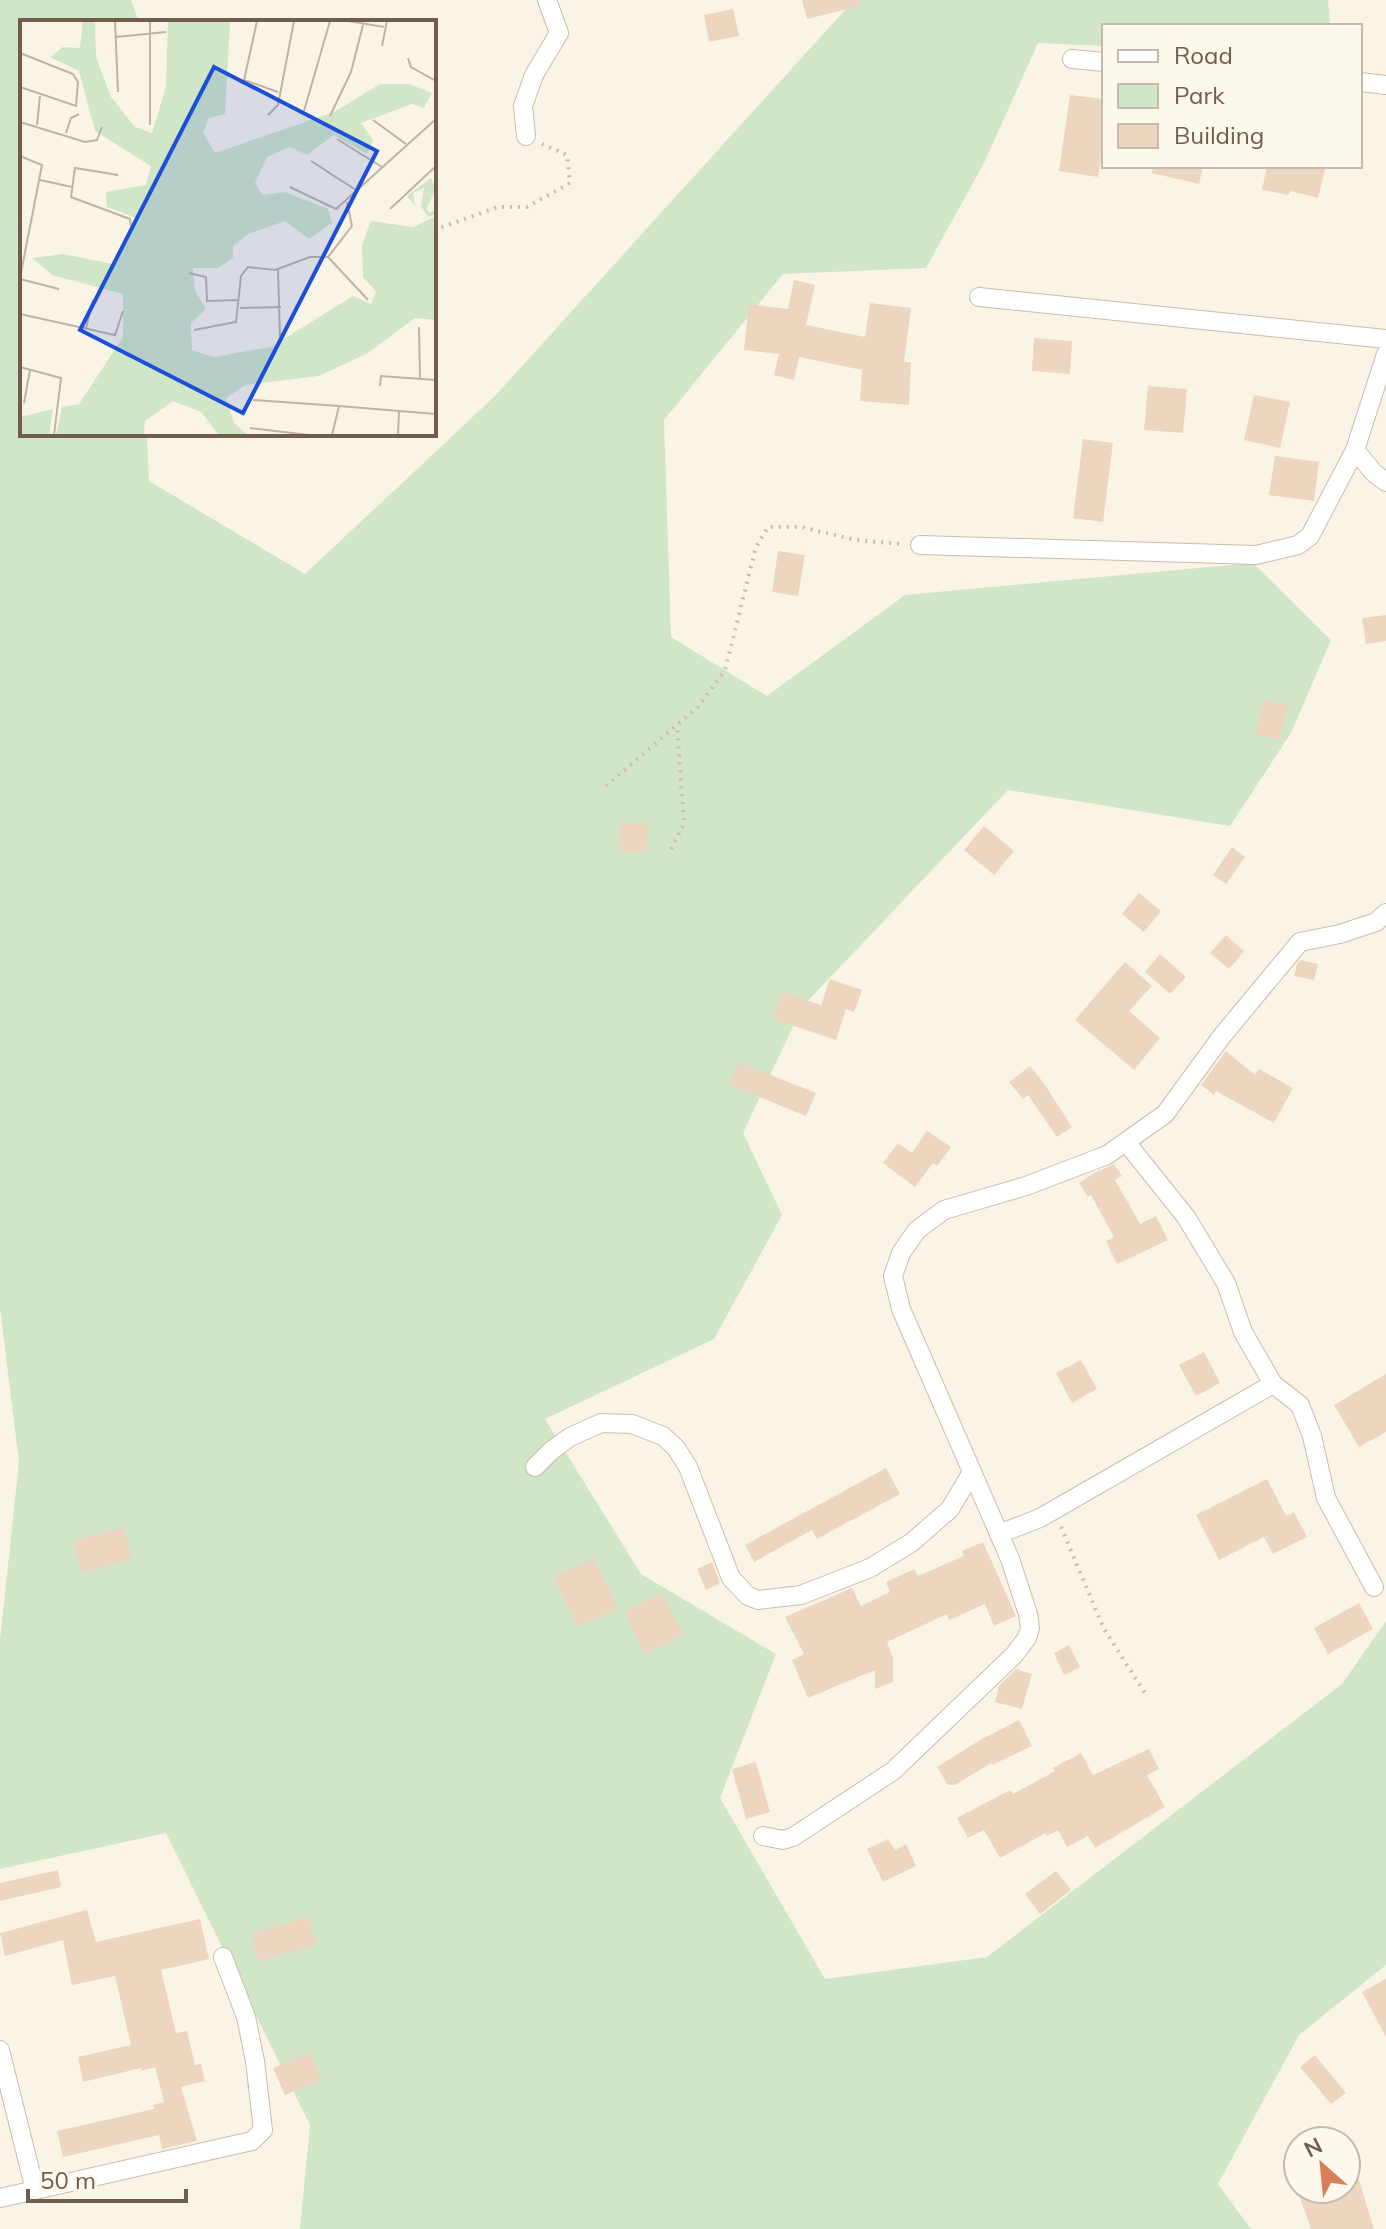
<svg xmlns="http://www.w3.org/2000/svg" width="1386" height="2229" viewBox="0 0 1386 2229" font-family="Mulish,sans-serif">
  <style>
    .green { fill: #d0e6c6 }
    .building { fill: #ecd6c0 }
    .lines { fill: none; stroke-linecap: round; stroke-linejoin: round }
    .street-casing { stroke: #cabcad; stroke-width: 20 }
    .path { stroke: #d1b9a4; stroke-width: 4; stroke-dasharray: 2 6; stroke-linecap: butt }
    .street { stroke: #fff; stroke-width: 18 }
    .inset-road { fill: none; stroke: #bfb3a4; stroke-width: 2 }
    .view { fill: #1d4ed8; fill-opacity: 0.15; stroke: #1d4ed8; stroke-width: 4 }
    .inset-edge { fill: none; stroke: #705d4d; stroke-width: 4 }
  </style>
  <rect width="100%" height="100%" fill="#faf4e6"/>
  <path class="green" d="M0,0H131L139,22H22V434H147L149,481L305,574L494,397L854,0H1328L1330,26H1104V46L1038,43L984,163L926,268L783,274L664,420L671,637L767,696L905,595L1253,563L1331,640L1291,733L1230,826L1008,790L802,1007L743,1133L782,1215L714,1339L545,1419L641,1574L776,1654L720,1798L825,1979L987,1957L1342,1684L1386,1621V1965L1299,2035L1218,2184L1251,2229H300L310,2125L166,1833L0,1869V1640L19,1462L0,1308Z"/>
  <g class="building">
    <path d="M802,0H859L860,6L807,19Z"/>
    <path d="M733,9L739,36L709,42L704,15Z"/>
    <path d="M1070,95L1104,99V138L1098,177L1059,171Z"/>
    <path d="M1153,166H1203L1199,184L1152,173Z"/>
    <path d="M1267,166H1326L1318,198L1290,191L1289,195L1262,190Z"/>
    <path d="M794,280L815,285L806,325L865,337L870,303L911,308L904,362H911L909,405L860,401L862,370L799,357L794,380L774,375L779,354L744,350L749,304L788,309Z"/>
    <path d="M1034,338L1072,341L1070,374L1032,371Z"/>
    <path d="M1148,386L1187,389L1183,433L1144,430Z"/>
    <path d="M1254,395L1290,402L1280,448L1244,440Z"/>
    <path d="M1083,439L1113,443L1103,522L1073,518Z"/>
    <path d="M1275,456L1319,462L1314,501L1269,495Z"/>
    <path d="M778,551L805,555L798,596L772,592Z"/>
    <path d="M1386,615V641L1366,644L1362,618Z"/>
    <path d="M1264,699L1288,705L1279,740L1255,734Z"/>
    <path d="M620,823L648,824L646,852L618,851Z"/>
    <path d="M984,826L1014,851L994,875L964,850Z"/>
    <path d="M1232,847L1245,857L1226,884L1213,875Z"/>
    <path d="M1139,893L1161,911L1144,932L1122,914Z"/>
    <path d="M1226,935L1244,951L1229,969L1210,953Z"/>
    <path d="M1160,954L1186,977L1170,994L1145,972Z"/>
    <path d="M1301,960L1318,964L1314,980L1294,976L1297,964Z"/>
    <path d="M1125,962L1152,986L1129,1011L1160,1038L1134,1070L1075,1020Z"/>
    <path d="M830,979L862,990L854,1012L846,1009L836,1040L773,1019L783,992L821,1005Z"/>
    <path d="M1226,1051L1255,1075L1259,1069L1293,1088L1274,1123L1216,1091L1214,1095L1201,1085Z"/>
    <path d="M738,1062L816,1093L806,1116L729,1085Z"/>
    <path d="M1030,1066L1043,1082L1072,1127L1057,1137L1028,1095L1023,1099L1009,1082Z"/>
    <path d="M927,1131L951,1147L937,1166L933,1163L915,1187L883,1163L898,1143L912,1153Z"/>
    <path d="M1114,1164L1122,1176L1115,1180L1140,1224L1156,1216L1168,1240L1117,1264L1106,1241L1114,1237L1091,1195L1088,1197L1079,1183L1094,1173Z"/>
    <path d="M1204,1352L1220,1383L1196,1396L1179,1365Z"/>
    <path d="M1081,1360L1097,1389L1072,1403L1056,1373Z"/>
    <path d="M1386,1374V1432L1359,1447L1334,1405Z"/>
    <path d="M886,1468L900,1494L817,1539L812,1530L754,1562L745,1545Z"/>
    <path d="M1267,1479L1286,1516L1294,1512L1307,1537L1273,1554L1264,1537L1219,1560L1196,1515Z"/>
    <path d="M124,1527L132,1559L82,1573L73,1541Z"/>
    <path d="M983,1542L1016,1616L994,1626L985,1604L949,1620L947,1614L887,1642L893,1658V1682L875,1689V1670L808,1698L792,1660L804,1654L785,1617L852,1588L861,1606L890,1592L886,1582L914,1569L918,1576L964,1556L962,1551Z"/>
    <path d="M594,1558L618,1608L578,1627L554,1577Z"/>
    <path d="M712,1562L720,1583L706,1590L697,1569Z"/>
    <path d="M662,1593L683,1635L645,1654L624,1612Z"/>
    <path d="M1359,1603L1373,1629L1328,1654L1314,1628Z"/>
    <path d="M1069,1645L1080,1667L1064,1675L1054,1653Z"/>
    <path d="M1016,1669L1032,1674L1022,1709L995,1702L999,1686Z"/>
    <path d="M1019,1720L1032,1746L992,1765L991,1763L955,1785H948L937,1767L980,1740Z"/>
    <path d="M1149,1749L1159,1769L1147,1775L1165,1807L1095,1848L1088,1836L1067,1847L1058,1830L1047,1836L1046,1833L1000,1858L984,1830L968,1838L957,1818L1010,1790L1013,1794L1055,1771L1053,1768L1081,1753L1093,1775Z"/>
    <path d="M756,1762L770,1812L746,1819L732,1769Z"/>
    <path d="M888,1839L895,1850L906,1844L916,1866L883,1882L867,1849Z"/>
    <path d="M58,1870L61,1887L0,1901V1883Z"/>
    <path d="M1056,1871L1071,1890L1040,1914L1025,1894Z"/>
    <path d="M87,1910L96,1942L200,1919L209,1959L161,1970L176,2033L187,2031L195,2065L201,2064L205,2081L181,2087L197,2141L162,2149L159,2135L63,2157L57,2131L154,2109L153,2105L164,2102L155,2067L141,2071V2068L83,2082L78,2057L131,2045L115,1976L72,1985L63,1940L5,1956L0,1933Z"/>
    <path d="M308,1917L316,1945L259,1961L251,1933Z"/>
    <path d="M1386,1979V2037L1362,1992Z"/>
    <path d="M310,2052L321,2080L285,2095L273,2068Z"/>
    <path d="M1315,2055L1346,2093L1331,2104L1300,2067Z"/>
    <path d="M1350,2151L1374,2229H1311L1297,2189H1346V2152Z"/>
  </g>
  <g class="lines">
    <g class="street-casing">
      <g id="street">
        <path d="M1072,59L1104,62"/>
        <path d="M1360,82L1386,85"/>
        <path d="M526,136L523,106L534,75L559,33L547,0"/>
        <path d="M979,297L1386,339"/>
        <path d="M1355,450L1374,473L1386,482"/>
        <path d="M920,545L1256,555L1298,545L1310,536L1355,450L1386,354"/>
        <path d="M1126,1142L1186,1217L1226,1283L1243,1332L1273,1384L1300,1405L1312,1436L1326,1498L1374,1587"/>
        <path d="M535,1467L551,1451L570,1437L601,1423L632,1424L663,1436L676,1448L688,1467L731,1578L748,1596L758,1600L801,1595L870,1568L911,1543L950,1509L972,1472"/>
        <path d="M999,1534L1040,1518L1273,1384"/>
        <path d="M763,1836L783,1840L793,1837L893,1771L1014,1655L1027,1638L1030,1628L1028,1614L1010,1559L901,1309L893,1276L901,1253L917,1230L944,1210L1026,1186L1107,1155L1165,1114L1222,1036L1300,942L1340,934L1376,922L1386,913"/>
        <path d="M0,2050L35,2190"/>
        <path d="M0,2198L252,2141L263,2130L255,2061L246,2017L223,1957"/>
      </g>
    </g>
    <g class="path">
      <path d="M434,230L498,207H527L570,183L567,155L542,144"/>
      <path d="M606,786L698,707L725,670L756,547L768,527H801L856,540L901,544"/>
      <path d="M671,849L684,824L677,726"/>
      <path d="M1061,1527L1104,1629L1145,1693"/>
    </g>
    <use href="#street" class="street"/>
  </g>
  <g transform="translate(20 20)">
    <rect width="416" height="416" fill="#faf4e6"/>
    <path d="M63,1H75L76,37L91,77L115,107L132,113L146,67L148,1H210L205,94L189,98L183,113L195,133L314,92L360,64H389L412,73L404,88L392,84L341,103L353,120L347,134L314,115L287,135L270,127L247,137L235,163L242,175L265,172L308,189L312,203L289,219L265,201L228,214L213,226V238L198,248H173L175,271L186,289L171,303L172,330L193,337L251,327L333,276L351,284L356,272L343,257L342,225L351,201L393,207L416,196V300L395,298L348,333L299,356L225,365L206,378L214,403L228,415H199L181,392L153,381L125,401L124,415H36L42,387L59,384L103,317V274L32,255L12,238L43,234L93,244L116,198L87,187L86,172L126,165L131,146L75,111L59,51L30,37L43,27L60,28ZM411,158L416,170L406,189L410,193L416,189V194L408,197L401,187L404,168L393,173L395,186L387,176ZM33,389L29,415H0V397Z" fill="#d0e6c6"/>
    <path class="inset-road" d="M95,1L98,72M130,1V105M237,1L224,60L258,72M328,1L364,7M96,17L146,12M362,26L367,1M0,33L53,54L58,62L56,86L0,67M388,38L391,47L416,61M284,91L310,1M248,95L258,85L274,1M310,96L331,52L343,5M353,100L386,124M0,102L65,122L77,120L82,107M17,105L20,76M46,113L51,98L59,94M317,119L362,147M0,136L22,145L0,258M291,141L336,170M98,155L55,148L51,177L110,199L111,206M20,160L52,167M270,167L316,189L416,99M370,189L416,146M308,237L348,280M258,250L260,317M169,253L186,257L187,281L218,280M0,259L39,269M220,288L261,287M0,294L95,315L103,291M399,307L400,360M66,308L73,280M174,310L216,302L221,256L228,247L255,250L290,237H308L332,206L327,182M0,347L41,358L34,415M360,366L361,356L416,360M233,380L319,386M4,383L10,350M230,408L289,415M312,415L319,386L416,394M378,415L379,391"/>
    <path class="view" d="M194,47L357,131L223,393L60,310Z"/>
    <rect width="416" height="416" class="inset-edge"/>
  </g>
  <rect x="1102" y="24" width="260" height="144" fill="#fdf8ec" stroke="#c5baac" stroke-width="2"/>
  <rect x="1118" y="50" width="40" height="12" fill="#ffffff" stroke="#c5baac" stroke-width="2"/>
  <text x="1174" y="64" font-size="24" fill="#705d4d">Road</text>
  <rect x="1118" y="84" width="40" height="24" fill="#d0e6c6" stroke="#c5baac" stroke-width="2"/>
  <text x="1174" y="104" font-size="24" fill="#705d4d">Park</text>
  <rect x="1118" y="124" width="40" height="24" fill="#ecd6c0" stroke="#c5baac" stroke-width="2"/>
  <text x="1174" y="144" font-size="24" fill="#705d4d">Building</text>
  <g transform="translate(1322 2165) rotate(333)"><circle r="38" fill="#fdf8ec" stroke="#c5baac" stroke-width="2"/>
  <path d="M0-6L14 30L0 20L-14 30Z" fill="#d78057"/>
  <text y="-12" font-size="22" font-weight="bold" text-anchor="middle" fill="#705d4d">N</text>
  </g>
  <path d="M28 2189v12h158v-12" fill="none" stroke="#705d4d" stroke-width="4"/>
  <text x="40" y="2189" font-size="24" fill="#705d4d" stroke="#fdf8ec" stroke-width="6" paint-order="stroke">50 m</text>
</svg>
